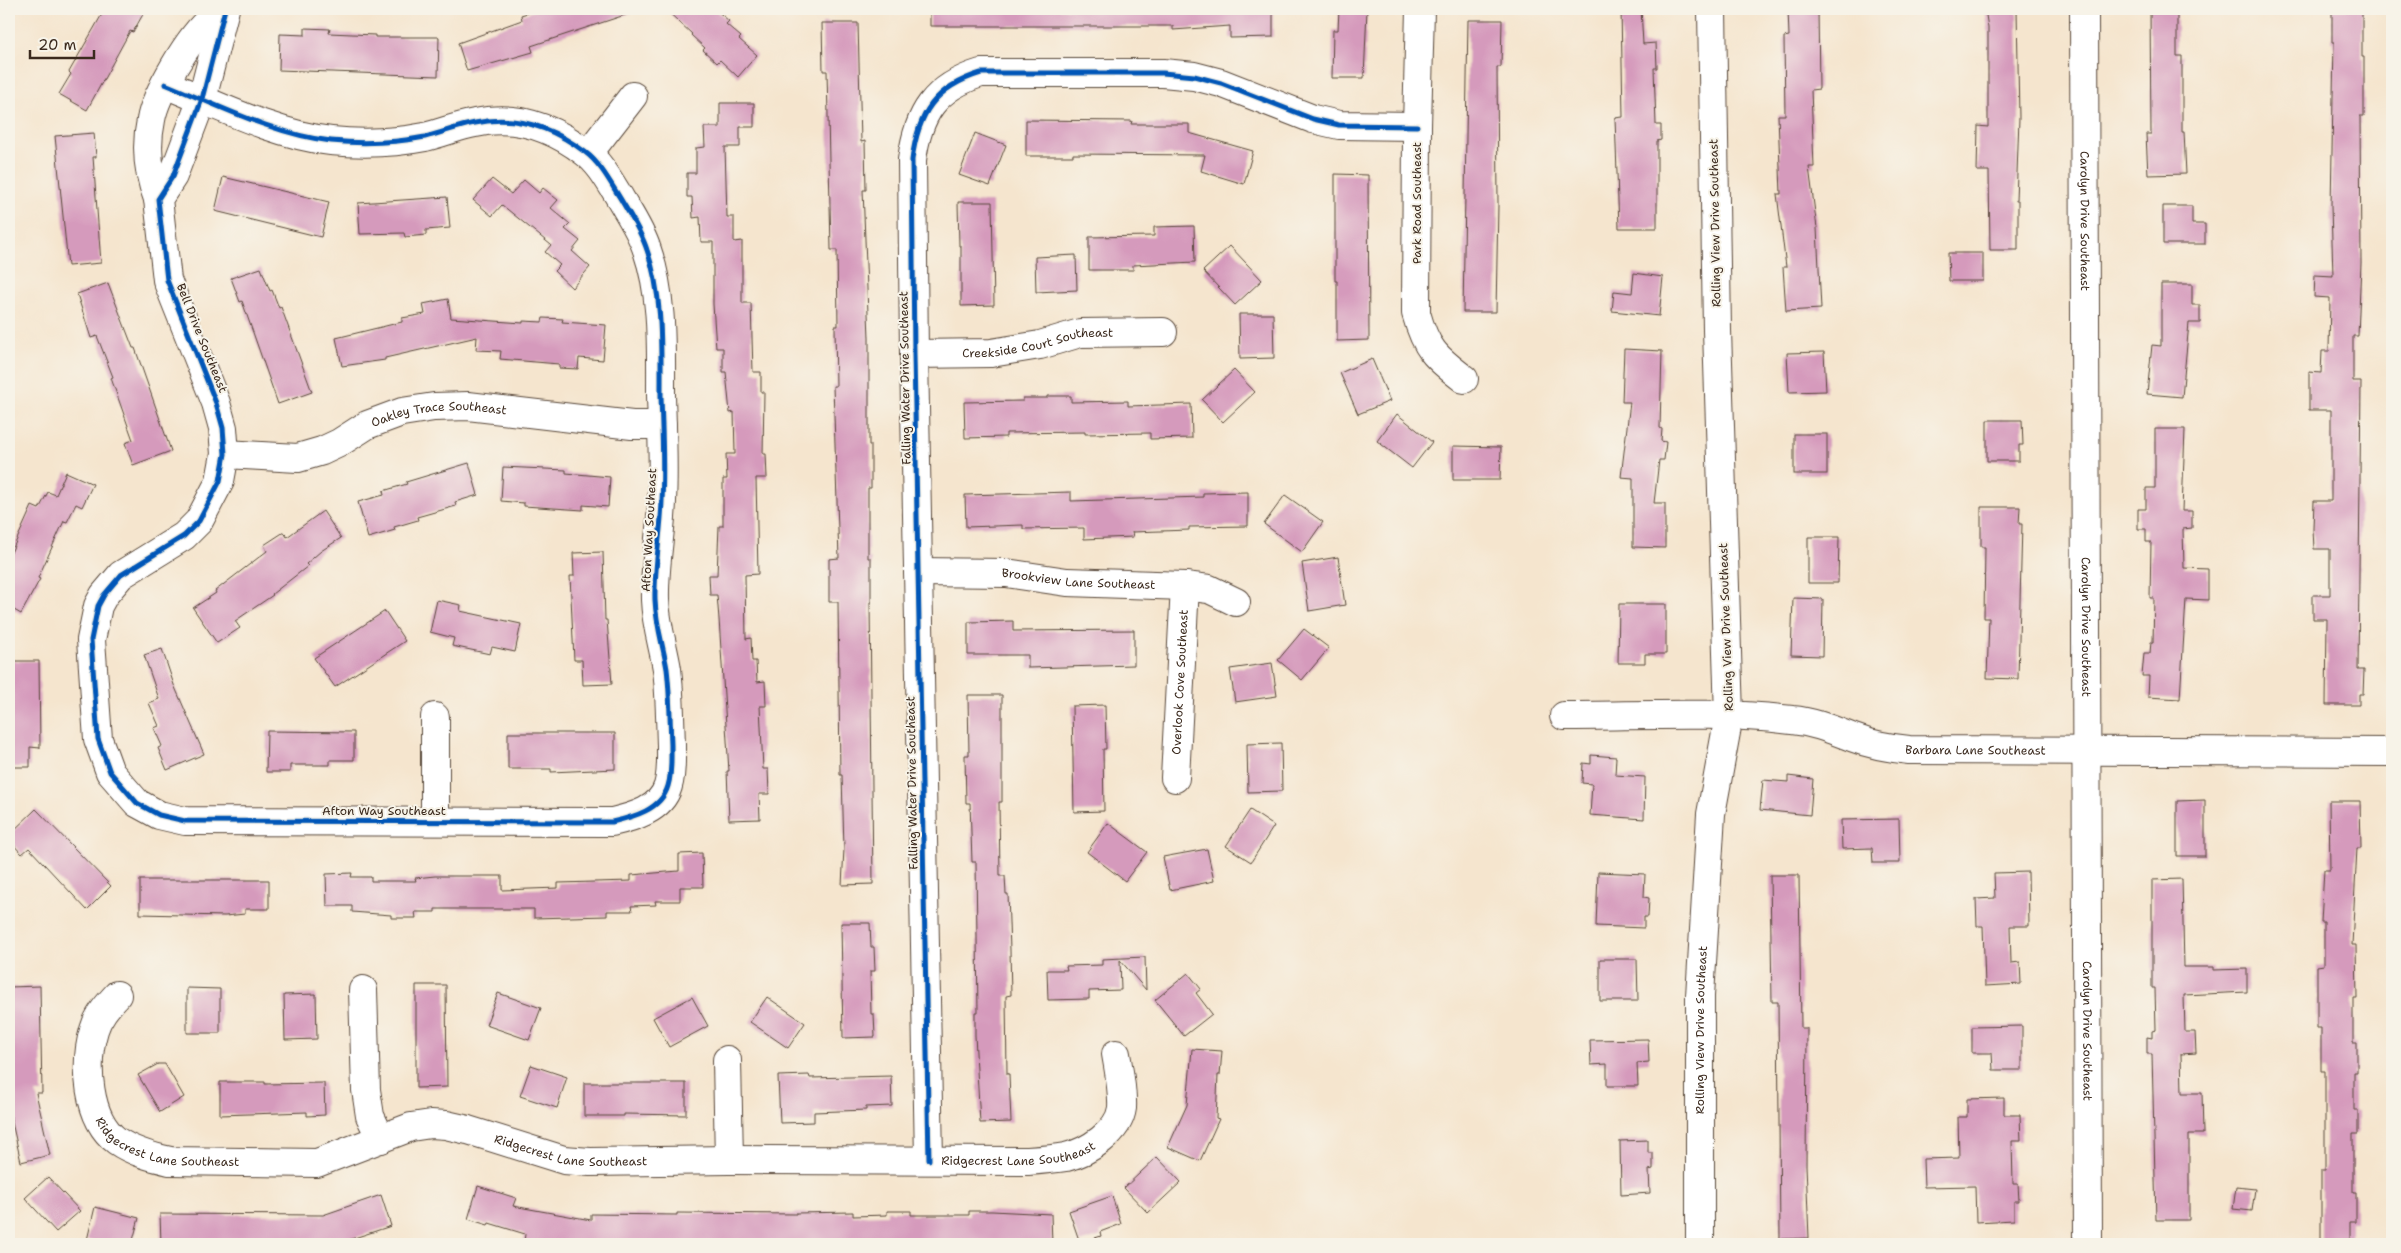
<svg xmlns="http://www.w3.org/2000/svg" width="2401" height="1253" viewBox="0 0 2401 1253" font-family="'Shantell Sans',sans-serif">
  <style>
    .building { fill: #d59abc }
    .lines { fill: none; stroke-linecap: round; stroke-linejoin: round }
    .minor-casing { stroke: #574638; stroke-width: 30 }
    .minor { stroke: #fff; stroke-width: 28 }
    .cycleway-casing { stroke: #f7f3e8; stroke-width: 8 }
    .cycleway { stroke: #0057b8; stroke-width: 5 }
    .labels { text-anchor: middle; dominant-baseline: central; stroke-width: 4; stroke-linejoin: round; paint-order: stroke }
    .street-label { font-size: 12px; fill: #3b2a1e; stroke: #f7f3e8 }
  </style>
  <rect width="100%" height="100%" fill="#f7f3e8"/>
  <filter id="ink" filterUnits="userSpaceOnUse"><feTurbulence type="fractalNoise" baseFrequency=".02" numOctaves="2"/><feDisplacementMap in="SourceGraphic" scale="10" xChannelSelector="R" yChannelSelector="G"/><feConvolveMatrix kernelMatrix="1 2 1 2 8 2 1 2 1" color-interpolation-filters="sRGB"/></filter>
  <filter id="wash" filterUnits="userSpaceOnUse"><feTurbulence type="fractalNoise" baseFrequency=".0096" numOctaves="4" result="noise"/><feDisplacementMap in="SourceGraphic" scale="20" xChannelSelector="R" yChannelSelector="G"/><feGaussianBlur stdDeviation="1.12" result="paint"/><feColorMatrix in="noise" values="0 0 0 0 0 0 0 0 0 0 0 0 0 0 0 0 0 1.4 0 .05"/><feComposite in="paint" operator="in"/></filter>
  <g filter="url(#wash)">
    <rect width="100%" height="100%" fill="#f5e5ce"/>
    <g id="blocks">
      <g class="building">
        <path d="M105,9H146L133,32L130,31L87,110L59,94L71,74L69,72Z"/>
        <path d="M540,9H634V12L531,46L533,52L467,71L458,43L522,20L521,15Z"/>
        <path d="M665,9H715L729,21L726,24L741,37L739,39L757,55L738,77L720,60L717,63L703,50L705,48L691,35L692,34Z"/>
        <path d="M930,9H1273V37L1230,38V26L1173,30V26H930Z"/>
        <path d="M1339,9H1367L1364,78H1332L1333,30H1338Z"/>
        <path d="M1621,9H1641L1643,44L1656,43L1657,68H1654L1656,125H1661V140L1657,141V228H1619L1615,118L1623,117Z"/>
        <path d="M1788,9H1818L1819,89L1811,90L1814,167H1809L1817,228L1821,309L1786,311L1783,267H1786L1777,194H1781L1778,115H1785L1784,37L1789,36Z"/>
        <path d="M1985,9H2017L2019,118L2016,201H2018V250H1990L1989,171H1977L1978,126L1988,127V28Z"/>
        <path d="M2150,9H2177V56H2182V132H2184L2186,174L2148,175L2146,134H2151Z"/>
        <path d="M2332,9H2362V57H2364V116H2360L2361,263L2358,336H2353V381H2361L2358,670H2364L2363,694H2359V705H2326L2327,619H2313V595H2330V549H2314L2313,529L2314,501H2331V410H2309V372L2321,373L2322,351H2329L2330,298L2314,297L2315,275L2333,276L2331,206L2334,42H2332Z"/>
        <path d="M1468,20H1502L1501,67H1497L1498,205L1496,312H1463Z"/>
        <path d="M822,23H858L861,142L865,141L866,190H863L869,338V445H871V488H868V558H871V602H870L873,884L842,885L844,849L842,775H840L838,602H829V559L839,558L833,386H836L835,326H838L837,250H831L827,71H823Z"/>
        <path d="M305,28L330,29L329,33L375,35V37H439L438,76L279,70L280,34L305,35Z"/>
        <path d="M720,103H754V127H740V147H725L727,217H734V242L742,241V303H751L753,372H761V392H764L763,454H766L767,478H756L758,574L745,575L746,639L751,638L752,661H756L757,682L765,681L766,706H760L763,769H768L769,794H759L760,819L729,820L727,771H729L719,619L717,595H710L709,575H717L719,526H723V479H727L726,454H735L734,412L730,413L726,372H723V348H716L713,304V242H701L700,217L693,218L692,197H687V173H696V148L705,147L704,127H720Z"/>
        <path d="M1026,120L1132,121L1131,124H1189V133L1253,151L1244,184L1201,171L1205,155L1073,154V156H1026Z"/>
        <path d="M94,133L96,157H93L101,263L68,266L55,136Z"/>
        <path d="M975,133L1006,145L990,186L959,175Z"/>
        <path d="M1335,174L1368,175L1369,340L1337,341V281H1335Z"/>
        <path d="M223,177L329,202L321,237L215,211Z"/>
        <path d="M492,179L511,194L524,180L539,193L543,188L558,200L551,208L570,224L565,229L580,241L572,251L590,267L572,288L554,271L560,265L545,252L551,245L502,205L492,216L473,200Z"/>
        <path d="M447,197L450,228L426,230V235L405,237L404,233L360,234L358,203Z"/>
        <path d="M958,202H992L994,305L961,306V246H959Z"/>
        <path d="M2163,206H2192V224H2205V244H2163Z"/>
        <path d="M1194,226L1195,262L1133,265V270H1089V237L1154,236V227Z"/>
        <path d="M1230,246L1262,280L1235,305L1203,271Z"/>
        <path d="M1948,253H1983V281H1949Z"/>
        <path d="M1076,255L1077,290L1036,292L1035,257Z"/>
        <path d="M261,268L270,291L272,290L279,308L281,307L312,392L278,404L242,301L240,302L231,278Z"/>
        <path d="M1634,273L1663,277L1659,316L1612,311L1614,291L1632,293Z"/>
        <path d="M108,283L133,348H135L171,451L133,465L125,443L133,440L111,378L113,377L97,336L91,338L77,294Z"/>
        <path d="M2161,284H2192V305H2200V323H2189L2182,397L2147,394L2152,345L2161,346Z"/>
        <path d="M448,299L451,318L523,323V321L542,322L543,318L563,319L562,322L606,325L603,360L579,358L578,369L559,368V364L500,359L501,351L476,350L477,337L385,358V360L342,366L336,338L402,322V318L425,314L423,304Z"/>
        <path d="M1239,314H1273L1274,358L1240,359Z"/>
        <path d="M1624,349L1662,351L1660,428L1662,429L1661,441L1666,442L1664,460H1659L1654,503H1665V548L1633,547V478L1621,477L1630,402H1622Z"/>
        <path d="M1824,352L1826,391L1789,392L1787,353Z"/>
        <path d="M1372,359L1390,401L1358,414L1340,373Z"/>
        <path d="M1234,370L1255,392L1223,422L1202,400Z"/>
        <path d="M1047,396H1071V402L1128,401V406L1191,404L1192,438L1150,439V433L1085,434V432L1006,433V437L965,438L964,402L1023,401V398H1047Z"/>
        <path d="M1397,414L1432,442L1412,468L1377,441Z"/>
        <path d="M1987,420H2022L2023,445H2019V461H1987Z"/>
        <path d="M2155,429H2185L2182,511H2192V528L2183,529L2184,568L2208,569V600L2186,599L2180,699L2148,697L2149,676H2142L2144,653H2150L2151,642H2153L2154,598H2150L2151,542H2146V529H2138V509H2146V488H2155Z"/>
        <rect x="1794" y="434" width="33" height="40"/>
        <path d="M1453,446L1501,447L1500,480H1453Z"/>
        <path d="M469,463L478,495L455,502L456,506L417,517L418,520L394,527L395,530L368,538L358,502L384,495L383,491L407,484L406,482Z"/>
        <path d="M503,467L566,470V473L610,477L608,507L583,505V510L524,506V503L501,501Z"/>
        <path d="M66,472L93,484L82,507L76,504L67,522L64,521L38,578L40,579L21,614L9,607V557L32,506L39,509L48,492L56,495Z"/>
        <path d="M1071,492V501L1203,497V493L1248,492V526L1189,527V530L1132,532L1133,537L1084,539V528L1023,529V525L966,527L965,495Z"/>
        <path d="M1285,495L1323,522L1302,552L1264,524Z"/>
        <path d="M1981,507H2020L2019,524H2022L2018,679L1987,678L1989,618H1984L1985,547H1981Z"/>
        <path d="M323,511L341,538L321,551L306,564L308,566L272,594L273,595L235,621L240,628L217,643L193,608L216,593L215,591L267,551L264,545L284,532L287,537Z"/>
        <path d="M1808,537H1839L1838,583H1808Z"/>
        <path d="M603,552L605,620H607L612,684L583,685L582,660H574L570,576H574L573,553Z"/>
        <path d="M1338,557L1345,605L1309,611L1302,563Z"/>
        <path d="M1793,598L1823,599L1822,656L1791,655Z"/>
        <path d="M437,600L461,605L460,611L521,624L515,652L492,647L490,654L452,646L454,638L430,632Z"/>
        <path d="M1619,604H1666V654H1645V663H1618Z"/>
        <path d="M385,611L405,641L335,687L314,658Z"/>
        <path d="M1013,621V631L1134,630V665L1028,668V655H968V622Z"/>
        <path d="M1304,629L1329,648L1302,680L1278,660Z"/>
        <path d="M162,649L174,685L204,754L167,770L158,748L162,746L154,728L159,726L149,703L159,699L144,655Z"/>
        <path d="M9,661H39L40,748L30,747V767H9Z"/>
        <path d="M1272,663L1277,696L1235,702L1230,669Z"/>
        <path d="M968,695H1002V802H999L1000,876H1005L1006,894H1008L1010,950L1011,995L1006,996L1007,1074H1009L1011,1122L980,1123L975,1035V1012H978L976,862H972L970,803H966L965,755H969Z"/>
        <path d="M1105,705L1106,749H1103L1104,811L1074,812L1072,706Z"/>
        <path d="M267,731L354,732V760H330V765H290V772H266Z"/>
        <path d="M508,733H615V769L551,772V769H508Z"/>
        <path d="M1281,743L1282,791L1248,792L1247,744Z"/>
        <path d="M1591,755L1616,757L1615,775L1645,777L1644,819L1590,815L1592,784L1582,783L1583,763L1591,764Z"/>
        <path d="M1788,776L1813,779L1810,815L1760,810L1763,780L1788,782Z"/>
        <path d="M2205,800V856H2177V801Z"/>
        <path d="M2329,801H2360L2361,848H2357L2352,945H2356L2357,998H2353V1043H2357V1072H2354V1110H2358V1134H2353V1193H2356V1222H2350V1244H2321V1170H2325V1071H2321V1028H2317V966L2324,965V922H2321L2324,870H2330Z"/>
        <path d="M36,809L111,886L87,910L29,848L22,854L9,840V835Z"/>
        <path d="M1250,810L1274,826L1251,862L1226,846Z"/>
        <path d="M1899,819L1900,863H1873L1872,848L1842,849L1841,820Z"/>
        <path d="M1108,823L1147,852L1125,881L1087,852Z"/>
        <path d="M1207,849L1214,881L1170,890L1163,857Z"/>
        <path d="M702,853L703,887H680V901H655L656,905L631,906L632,911H607V916L534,918V909H435V912H415L416,918H391V915L352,912V906H327L326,874L352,873L351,877H371V881H416L415,878L435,876H502V890L558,888V883L631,881V875L679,871V854Z"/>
        <path d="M1598,872L1645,874L1644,897L1649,898L1648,917H1644V928L1596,926Z"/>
        <path d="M2028,872L2029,926H2010L2011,963L2020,962L2021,984L1985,986L1983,926H1977L1976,899L1995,898L1994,873Z"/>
        <path d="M1770,875H1799L1801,1028H1807L1806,1165L1809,1238L1780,1239L1778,1002H1772Z"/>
        <path d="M2182,879L2184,967H2213V970L2247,969V992L2184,995L2185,1032H2195L2196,1053L2181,1054L2182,1093H2202L2203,1134H2189V1220H2156L2152,1054H2147V1037L2152,1038V1031L2156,1030L2155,988H2152V880Z"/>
        <path d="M140,880H269V909H245V914L225,916L140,914Z"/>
        <path d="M841,923H870L871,947H874L875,971H870L871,1014H874L875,1037L843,1038Z"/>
        <path d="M1145,957L1146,990L1120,960L1121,990L1089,991V999L1048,1000L1047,970H1067L1066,966L1102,965V959Z"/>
        <path d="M1600,959H1637L1638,1001H1600Z"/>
        <path d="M1188,973L1201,989L1196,993L1212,1014L1184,1036L1155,1000Z"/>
        <path d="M416,985H446L447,1087L416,1088Z"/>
        <path d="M40,986L42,1093H36L50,1155L21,1162L9,1109V987Z"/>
        <path d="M187,988L220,989V1033H187Z"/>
        <path d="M498,993L541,1008L529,1040L486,1025Z"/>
        <path d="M316,994L317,1039L285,1040L284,995Z"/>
        <path d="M692,997L708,1026L669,1047L653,1018Z"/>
        <path d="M767,997L805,1023L788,1048L750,1022Z"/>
        <path d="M2022,1026V1070H1993L1992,1053H1972V1027Z"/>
        <path d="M1648,1039L1649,1062L1637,1063L1638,1086H1607V1064L1591,1065L1590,1040Z"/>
        <path d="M1192,1049L1222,1051L1220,1075H1218L1216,1118L1219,1119L1200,1161L1168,1147L1187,1105Z"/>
        <path d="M158,1064H165L184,1097L160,1112L138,1075Z"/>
        <path d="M531,1065L567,1077L557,1108L520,1096Z"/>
        <path d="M809,1075L810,1078L891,1076L892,1106L866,1107V1110L814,1112V1122L780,1123L778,1076Z"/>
        <path d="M220,1082H265V1084L324,1083L325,1115L307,1116V1112L220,1115Z"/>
        <path d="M584,1083H686V1115L624,1114V1116H584Z"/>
        <path d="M2004,1098V1115H2020L2021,1141H2012L2013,1184H2018L2019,1201H2014V1220L1976,1222L1975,1186L1924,1187L1923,1159L1959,1158L1958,1117H1967V1099Z"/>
        <path d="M1648,1140V1153H1653V1169L1649,1170L1650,1193L1621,1195L1620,1141Z"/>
        <path d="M1157,1157L1181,1182L1148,1213L1124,1188Z"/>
        <path d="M48,1177L80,1211L56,1232L25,1198Z"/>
        <path d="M478,1186L516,1198L513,1206L591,1220V1214L677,1215V1213L796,1214V1213L853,1212V1216L887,1215V1211H911V1215H969V1211H992L1051,1214L1052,1244L992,1242V1244H535L524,1242L525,1234L489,1223L488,1225L468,1219Z"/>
        <path d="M2236,1187L2255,1189L2252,1211L2233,1209Z"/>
        <path d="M381,1195L391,1226L336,1244H161L160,1214L323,1215Z"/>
        <path d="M1112,1196L1121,1224L1100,1232L1101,1236L1080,1243L1069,1211Z"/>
        <path d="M95,1207L139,1218L132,1244H104L87,1240Z"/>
      </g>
    </g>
  </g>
  <g filter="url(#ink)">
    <use href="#blocks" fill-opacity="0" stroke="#574638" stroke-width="1"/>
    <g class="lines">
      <g class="minor-casing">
        <g id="minor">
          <path d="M1420,9L1417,126L1416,313C1426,349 1435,357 1464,379"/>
          <path id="s1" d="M2084,9L2088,1244"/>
          <path d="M165,84C217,105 276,135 331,141C362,144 394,143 425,137C442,133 458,126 475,123C516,114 552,127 585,152C600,163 610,182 620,198C630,215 641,231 647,250C663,296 661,346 661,395C662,430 664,466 662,501C661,534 654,567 655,600C656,625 663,645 667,669C670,694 670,720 671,745C671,759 672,773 668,786C661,810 633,817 612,822L185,821L159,815L137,803L110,772L98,739L91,640L98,606L104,595L121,575L184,536L199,521L220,481L225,454L223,428L216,403L167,280L158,199L173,176L202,99L225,9"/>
          <path d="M588,154L633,96"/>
          <path d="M158,199C148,173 145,148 151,120C155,95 190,35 211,19C215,16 220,14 224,12"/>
          <path id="s2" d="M914,354L991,353L1040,345L1080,333L1163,332"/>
          <path id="s3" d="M225,454L298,458L322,451L339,443L367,425L402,412L434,407L468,406L632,425H662"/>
          <path id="s4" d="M918,572L1006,573L1067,582L1185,586L1209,589L1236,602"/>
          <path id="s5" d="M1564,716C1640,716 1717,711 1792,720C1815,722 1833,730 1854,738C1872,745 1890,748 1909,750L2392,752"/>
          <path d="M435,717V821"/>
          <path id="s6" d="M1175,778L1185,586"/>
          <path d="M363,990L366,1090L370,1116L381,1139"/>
          <path id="s7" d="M117,995C107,1006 98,1016 94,1030C84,1063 87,1119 117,1141C133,1152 152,1157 170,1161L317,1163L411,1127L431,1124L446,1125L468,1130L564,1160L590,1162L729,1160L1028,1161C1041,1160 1054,1159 1066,1157C1088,1152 1119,1132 1122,1108C1123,1090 1119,1072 1116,1054"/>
          <path d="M727,1060L729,1160"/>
          <path d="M929,1160L914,354L912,160C918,113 935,87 981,73H1163L1194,76L1221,83L1313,119L1339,125L1417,126"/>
          <path id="s8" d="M1700,1244V996L1711,814L1729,716L1717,330L1712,9"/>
        </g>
      </g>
      <use href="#minor" class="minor"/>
      <g class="cycleway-casing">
        <g id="cycleway">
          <path d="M165,84C217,105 276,135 331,141C362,144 394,143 425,137C442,133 458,126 475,123C516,114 552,127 585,152C600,163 610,182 620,198C630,215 641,231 647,250C663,296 661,346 661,395C662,430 664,466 662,501C661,534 654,567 655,600C656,625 663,645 667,669C670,694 670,720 671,745C671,759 672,773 668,786C661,810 633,817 612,822L185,821L159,815L137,803L110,772L98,739L91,640L98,606L104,595L121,575L184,536L199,521L220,481L225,454L223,428L216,403L167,280L158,199L173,176L202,99L225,9"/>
          <path d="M929,1160L914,354L912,160C918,113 935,87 981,73H1163L1194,76L1221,83L1313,119L1339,125L1417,126"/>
        </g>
      </g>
      <use href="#cycleway" class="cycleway"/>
    </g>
  </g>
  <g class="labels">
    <g class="street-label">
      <text transform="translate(1417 203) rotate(-90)">Park Road Southeast</text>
      <text stroke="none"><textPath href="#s1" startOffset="212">Carolyn Drive Southeast</textPath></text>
      <text transform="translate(1715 223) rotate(-91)">Rolling View Drive Southeast</text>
      <text transform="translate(202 338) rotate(68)">Bell Drive Southeast</text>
      <text stroke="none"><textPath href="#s2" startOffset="125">Creekside Court Southeast</textPath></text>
      <text transform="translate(905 378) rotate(-91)">Falling Water Drive Southeast</text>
      <text stroke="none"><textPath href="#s3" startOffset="224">Oakley Trace Southeast</textPath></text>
      <text transform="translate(649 530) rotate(-87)">Afton Way Southeast</text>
      <text stroke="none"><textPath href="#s4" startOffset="161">Brookview Lane Southeast</textPath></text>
      <text transform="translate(1726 627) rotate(-92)">Rolling View Drive Southeast</text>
      <text stroke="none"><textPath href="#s1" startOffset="618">Carolyn Drive Southeast</textPath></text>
      <text stroke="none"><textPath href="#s6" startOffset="96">Overlook Cove Southeast</textPath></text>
      <text stroke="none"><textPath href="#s5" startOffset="416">Barbara Lane Southeast</textPath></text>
      <text transform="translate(912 783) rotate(-91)">Falling Water Drive Southeast</text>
      <text x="384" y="811">Afton Way Southeast</text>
      <text stroke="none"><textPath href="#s8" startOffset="214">Rolling View Drive Southeast</textPath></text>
      <text stroke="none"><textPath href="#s1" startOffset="1022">Carolyn Drive Southeast</textPath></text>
      <text stroke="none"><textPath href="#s7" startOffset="210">Ridgecrest Lane Southeast</textPath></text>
      <text stroke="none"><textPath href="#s7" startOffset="630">Ridgecrest Lane Southeast</textPath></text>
      <text stroke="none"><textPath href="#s7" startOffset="1080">Ridgecrest Lane Southeast</textPath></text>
    </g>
  </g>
  <rect width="2401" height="1253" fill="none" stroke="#f7f3e8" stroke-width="30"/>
  <path d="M30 50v8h64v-8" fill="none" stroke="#3b2a1e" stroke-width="2.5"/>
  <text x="38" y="50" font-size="15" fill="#3b2a1e" stroke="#f7f3e8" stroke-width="4" paint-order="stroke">20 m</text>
</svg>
